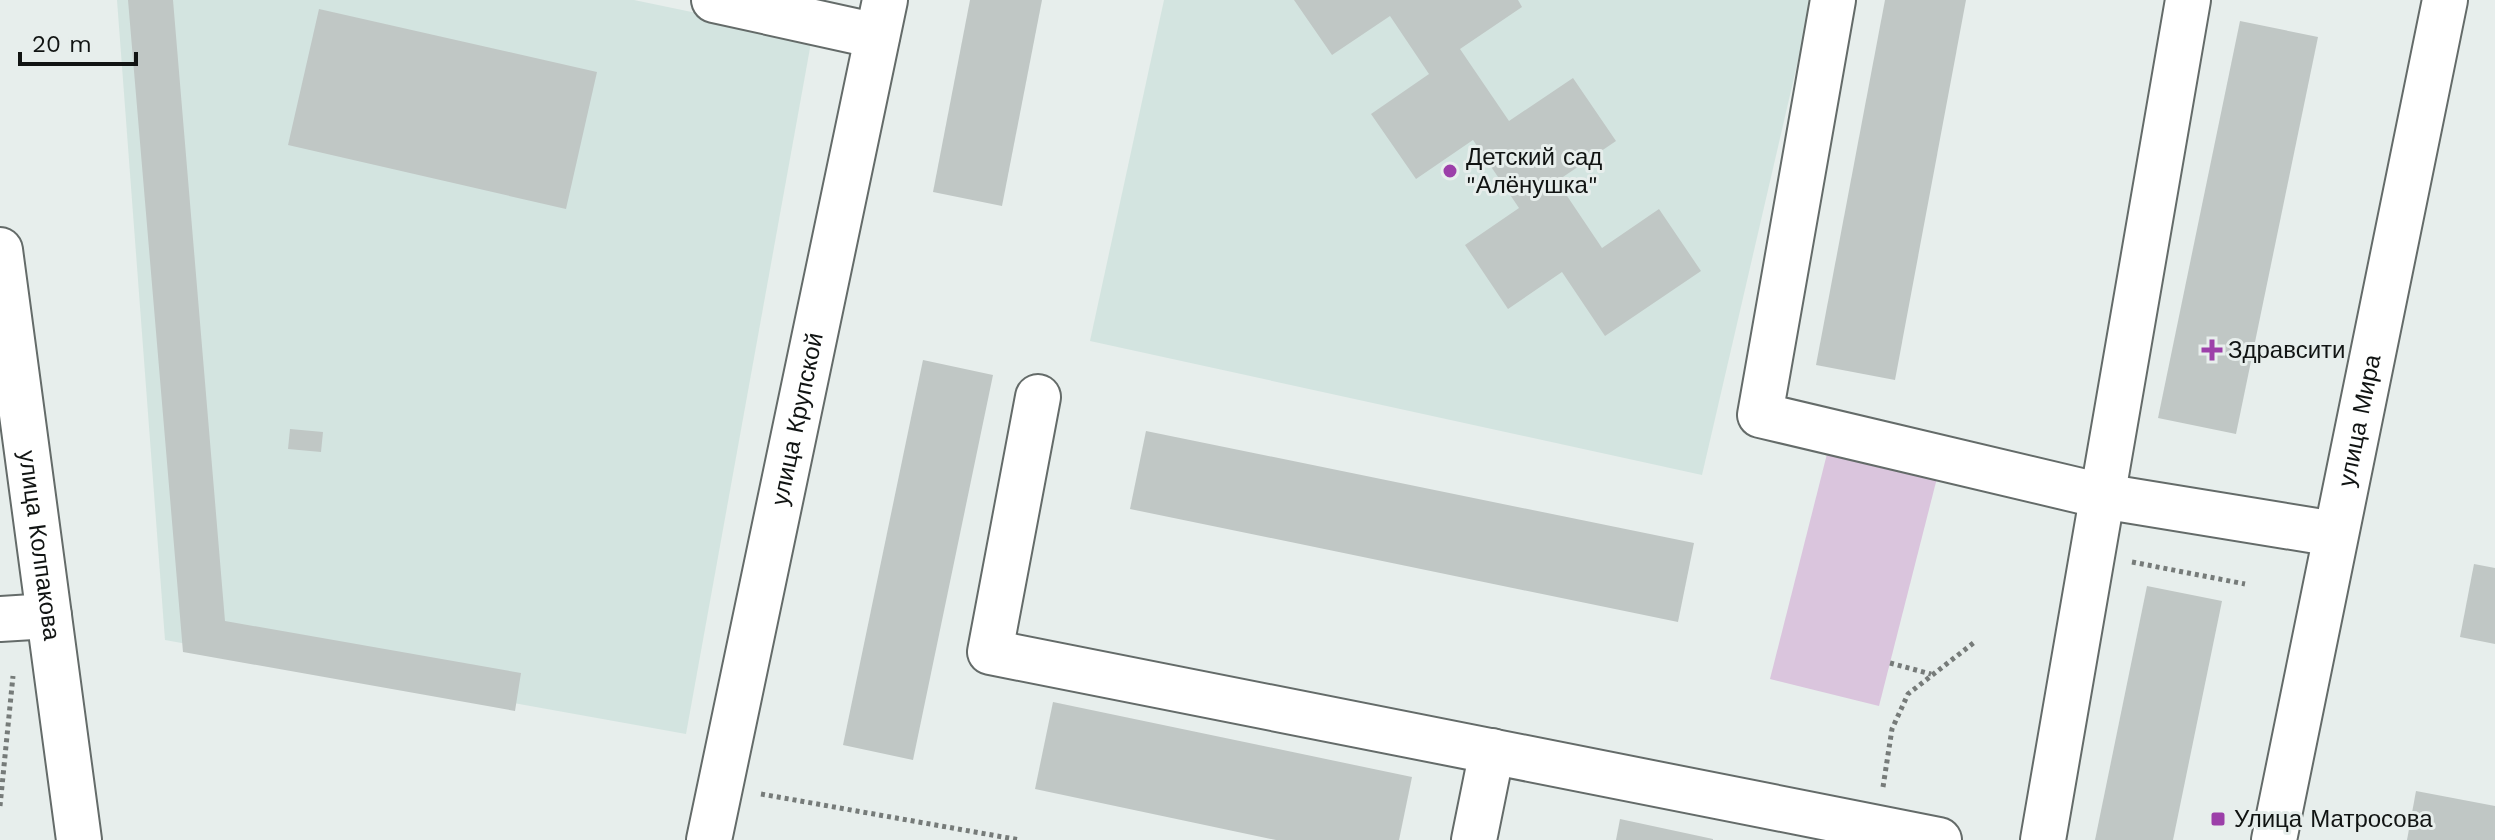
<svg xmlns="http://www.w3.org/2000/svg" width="2495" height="840" viewBox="0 0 2495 840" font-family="'Work Sans',sans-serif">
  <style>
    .built { fill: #d3e4e0 }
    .green { fill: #dac5dd }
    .building { fill: #c0c7c5 }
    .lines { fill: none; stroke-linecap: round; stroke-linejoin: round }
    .minor-casing { stroke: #646b69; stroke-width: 48 }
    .major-casing { stroke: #646b69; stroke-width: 48 }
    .path { stroke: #767b79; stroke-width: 5; stroke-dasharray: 4 4; stroke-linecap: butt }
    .minor { stroke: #fff; stroke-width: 44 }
    .major { stroke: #fff; stroke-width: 44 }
    .poi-dot { fill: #9c3fa9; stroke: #e7eeec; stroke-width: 3 }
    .labels { text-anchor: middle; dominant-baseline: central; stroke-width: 6; stroke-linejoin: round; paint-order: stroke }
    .poi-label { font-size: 24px; fill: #111413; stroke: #e7eeec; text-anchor: start }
    .street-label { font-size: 24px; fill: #111413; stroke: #e7eeec }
  </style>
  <rect width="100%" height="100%" fill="#e7eeec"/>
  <g class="built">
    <path d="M117,0H634L812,37L686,734L165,640Z"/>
    <path d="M1164,0H1812L1702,475L1090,341Z"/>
  </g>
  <path class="green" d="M1828,450L1937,478L1879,706L1770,679Z"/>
  <g class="building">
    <path d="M128,0H173L225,621L521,673L515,711L183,652Z"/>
    <path d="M970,0H1042L1002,206L933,192Z"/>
    <path d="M1294,0H1518L1522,7L1460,49L1509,121L1573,78L1616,141L1557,181L1602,248L1659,209L1701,271L1605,336L1562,272L1508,309L1465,245L1519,208L1473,140L1416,179L1371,114L1429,74L1390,16L1332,55Z"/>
    <path d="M1885,0H1966L1895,380L1816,365Z"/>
    <path d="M319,9L597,72L566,209L288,145Z"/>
    <path d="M2240,21L2318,37L2236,434L2158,418Z"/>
    <path d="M923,360L993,375L913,760L843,745Z"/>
    <path d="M290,429L323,432L321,452L288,449Z"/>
    <path d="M1146,431L1694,543L1678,622L1130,509Z"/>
    <path d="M2474,564L2495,568V644L2460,637Z"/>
    <path d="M2147,586L2222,601L2173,840H2095Z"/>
    <path d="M1053,702L1412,777L1399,840H1276L1035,789Z"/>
    <path d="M2416,791L2495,806V840H2407Z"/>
    <path d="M1620,819L1713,839V840H1616Z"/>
  </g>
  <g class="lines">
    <g class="minor-casing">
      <g id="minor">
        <path d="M714,0L877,36"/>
        <path d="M1833,0L1760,415L2102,496L2335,534"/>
        <path id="s1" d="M0,250L79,840"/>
        <path d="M1038,397L990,652L1939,840"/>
        <path d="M0,619L49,616"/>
        <path id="s2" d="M709,840L885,0"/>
        <path d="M1474,840L1492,751"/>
        <path d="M2043,840L2188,0"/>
      </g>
    </g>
    <g class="major-casing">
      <g id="major">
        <path id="s3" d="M2274,840L2445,0"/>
      </g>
    </g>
    <g class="path">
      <path d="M2132,562L2245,584"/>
      <path d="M1890,663L1931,674"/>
      <path d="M1883,787L1892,729L1908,694L1976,641"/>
      <path d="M761,794L1020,840"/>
      <path d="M0,806L13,676"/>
    </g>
    <use href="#minor" class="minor"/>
    <use href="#major" class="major"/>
  </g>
  <g class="poi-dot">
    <circle cx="1450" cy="171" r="8"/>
    <path d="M2208 338h8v8h8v8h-8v8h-8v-8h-8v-8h8z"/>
    <rect x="2210" y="811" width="16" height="16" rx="4"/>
  </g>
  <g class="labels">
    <g class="poi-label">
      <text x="1466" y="157">Детский сад<tspan x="1466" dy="28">"Алёнушка"</tspan></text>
      <text x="2228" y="350">Здравсити</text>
      <text x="2234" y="819">Улица Матросова</text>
    </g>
    <g class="street-label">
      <text stroke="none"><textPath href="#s2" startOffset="430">улица Крупской</textPath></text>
      <text stroke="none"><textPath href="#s3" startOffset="428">улица Мира</textPath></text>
      <text stroke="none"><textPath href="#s1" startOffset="298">улица Колпакова</textPath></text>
    </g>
  </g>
  <path d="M20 52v12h116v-12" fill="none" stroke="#111413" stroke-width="4"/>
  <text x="32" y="52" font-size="24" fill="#111413" stroke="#e7eeec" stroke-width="6" paint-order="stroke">20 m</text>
</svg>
